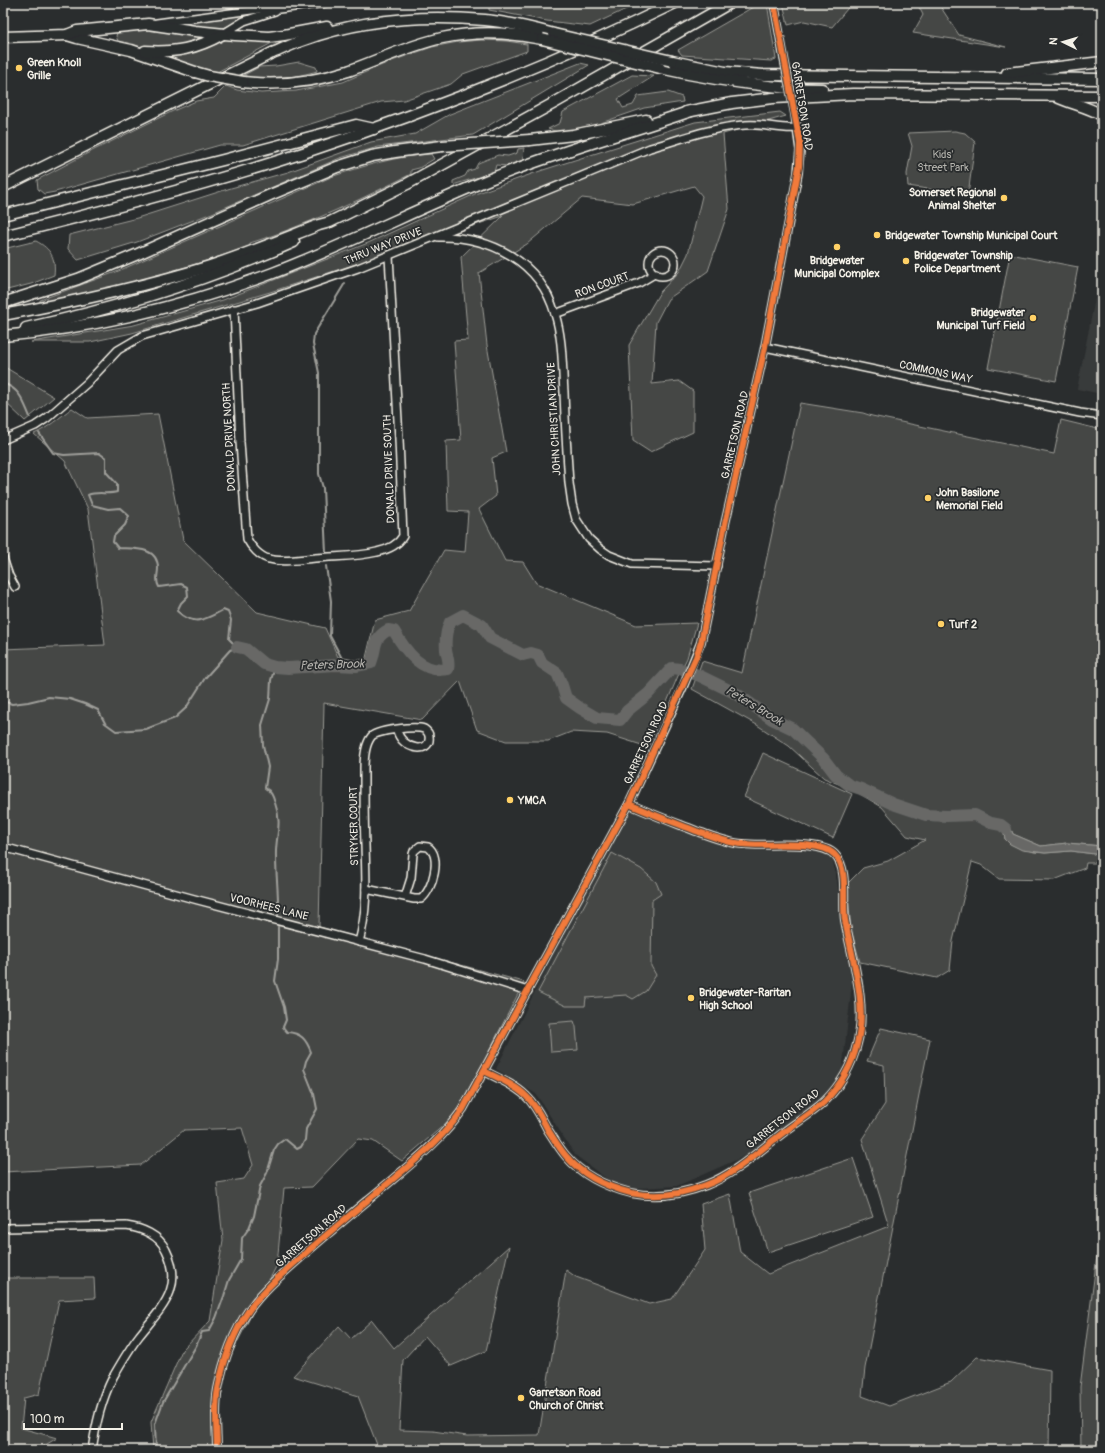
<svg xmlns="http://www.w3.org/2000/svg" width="1105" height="1453" viewBox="0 0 1105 1453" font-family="Pangolin,sans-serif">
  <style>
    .built { fill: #373a3a }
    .green { fill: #444645; stroke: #9c9c96 }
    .water { fill: #676866; stroke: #9f9f9a }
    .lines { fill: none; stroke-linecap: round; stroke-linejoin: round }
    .stream { stroke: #9f9f9a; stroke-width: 2 }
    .river { stroke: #676866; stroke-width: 12 }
    .minor-casing { stroke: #f4f1e8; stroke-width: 10 }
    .highway-casing { stroke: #f4f1e8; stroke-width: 13 }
    .minor { stroke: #2a2d2e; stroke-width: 7 }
    .highway { stroke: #2a2d2e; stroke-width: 10 }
    .minor-bridge-casing { stroke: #f4f1e8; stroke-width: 10; stroke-linecap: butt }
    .highway-bridge-casing { stroke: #f4f1e8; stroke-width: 13; stroke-linecap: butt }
    .minor-bridge { stroke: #2a2d2e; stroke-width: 7 }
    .highway-bridge { stroke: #2a2d2e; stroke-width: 10 }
    .cycleway-casing { stroke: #2a2d2e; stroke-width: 8 }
    .cycleway { stroke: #f17a3a; stroke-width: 6 }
    .poi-dot { fill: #ffd166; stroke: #2a2d2e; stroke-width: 1.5 }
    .labels { text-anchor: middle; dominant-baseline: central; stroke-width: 3.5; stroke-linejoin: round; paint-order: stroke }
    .poi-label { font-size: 11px; font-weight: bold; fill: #f4f1e8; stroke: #2a2d2e; text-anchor: start }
    .street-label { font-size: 11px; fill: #f4f1e8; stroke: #2a2d2e }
    .park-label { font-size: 11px; fill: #b6b5af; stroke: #2a2d2e }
    .water-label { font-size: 12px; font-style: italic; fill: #b5b3ae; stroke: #2a2d2e }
  </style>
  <rect width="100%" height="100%" fill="#2a2d2e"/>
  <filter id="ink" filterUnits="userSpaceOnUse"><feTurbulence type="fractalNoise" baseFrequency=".025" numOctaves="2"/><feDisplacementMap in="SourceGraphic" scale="8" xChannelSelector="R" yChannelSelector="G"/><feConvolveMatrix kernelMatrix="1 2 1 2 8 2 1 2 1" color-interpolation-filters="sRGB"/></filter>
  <g filter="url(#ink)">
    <g class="built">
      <path d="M1102,263V394L1077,389Z"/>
      <path d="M629,804L745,845L831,852L854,966L841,1081L761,1149L677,1186L620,1189L575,1155L536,1094L496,1069Z"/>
    </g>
    <g class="green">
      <path d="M489,3H639L590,26L547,21L489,10Z"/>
      <path d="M760,3H767L776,59L771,61L682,55L678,50Z"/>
      <path d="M783,3H852L832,27L804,21L788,25Z"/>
      <path d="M917,3H938L959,35L1006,47L913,33L923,15Z"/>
      <path d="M248,15L249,16L219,30L174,23Z"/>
      <path d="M150,30L207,37L184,47L143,48L122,45L118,41L116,36L117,33L120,31Z"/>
      <path d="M230,39L275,41L280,40V42L274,44L272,43L215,73L164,57L196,51L223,40Z"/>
      <path d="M482,40L506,41L527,44V51L463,74L451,84L404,100L381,102L243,145H220L55,192L44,194L38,189L37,180L90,152L173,111L196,101L214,98L226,86L237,90L261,93L296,91L343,82L389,62L432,47L458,42Z"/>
      <path d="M299,62L316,67L317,71C301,76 258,84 244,75L259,67L276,66Z"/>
      <path d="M580,63L589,65L473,135L378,147L340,158L212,213L137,242L78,260L68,249L69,235L137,218L231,188L288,172L371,142L415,134L450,114Z"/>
      <path d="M632,75L654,76L618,99L623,108L633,105L638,96L668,92L682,97L683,102L644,108L595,125L558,132L548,129L560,123L563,112Z"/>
      <path d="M780,112L786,116L723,134L729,209L708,271L668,299L656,322L652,384L679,381L693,391V432L650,452L633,441L629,345L660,292L679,272L688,254L702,196L694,186L633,204L582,198L527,244L479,273L487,345L506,452L492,458L496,496L479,509L505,561L523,562L536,583L636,625L697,623L687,658L678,676L648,747L607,734L571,732L548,741H506L477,730L460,681L422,720L324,703L319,927L524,982L482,1065L457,1110L444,1125L402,1161L373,1141L358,1139L312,1187L284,1188L277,1265L221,1374L220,1450H153L151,1422L182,1350L210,1321L223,1240L217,1183L244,1179L253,1165L242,1128L184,1130L141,1165L3,1172V649L105,645L88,509L65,461L34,434C48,428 60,417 72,408L87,418L158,414L183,540L257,612L325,628L338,657L365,662L375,620L409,611L444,550L465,552L468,512L448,511L446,441L461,440L454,341L468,340L461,257L503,216L270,292L132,333L90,342H31L134,325L223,300L368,243L475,194L543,170L695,122Z"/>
      <path d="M955,131L965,133L975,142L968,195L908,186L907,174L912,146L908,133Z"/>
      <path d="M524,148L523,160L508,166L496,165L494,172L453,185V181L465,176L468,171L475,169L478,163L498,155L508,156L517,153L518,149Z"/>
      <path d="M431,154L434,159L419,168L411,170V174C360,200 305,226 250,243V246C181,271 113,288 42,302H40V300L116,272L331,177C363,166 397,156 431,154Z"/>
      <path d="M36,241C51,249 56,258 54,275L31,284L3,291V249Z"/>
      <path d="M1010,254L1078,267L1056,381L988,368Z"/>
      <path d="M3,366L54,397L25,421L3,400Z"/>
      <path d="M800,403L863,413L872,416L1054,454L1061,420L1102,430V846L1067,843L1041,846L1013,834L1011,829L997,821L992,823L1003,829L1005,839L1034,852L1045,853L1071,851L1102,855V863H1086L1085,868L1054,880L999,879L981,865L972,862L953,941L950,970L937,978L860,962L851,930L847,884L863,868L888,861L925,840L907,836L882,807L853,790L824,778L789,746L757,725L692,689L702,661L742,673Z"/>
      <path d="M763,753L852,794L833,838L744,797Z"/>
      <path d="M612,853L641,869L656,882L661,894L652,900L651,966L656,975L646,991L633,999L626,995L586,998L585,1006H566L538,992Z"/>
      <path d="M574,1021L576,1027L578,1050L551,1052L549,1023Z"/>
      <path d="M881,1028L930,1039L865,1368L862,1396L889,1406L951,1382L977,1357L1050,1370L1049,1450H379L358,1396L293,1376L339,1326L351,1339L372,1320L394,1348L509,1246L486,1351L451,1366L425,1336L403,1360L399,1430L433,1431L467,1436L539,1435L566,1270L576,1277L649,1304L672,1299L705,1250L701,1204L730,1194L740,1252L768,1274L889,1226L862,1139L885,1104L884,1065L867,1061Z"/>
      <path d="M853,1158L873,1217L768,1252L749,1193Z"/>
      <path d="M1102,1239V1450H1081L1080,1387L1099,1240Z"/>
      <path d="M3,1278H94L95,1298L59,1300L39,1394L24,1398L21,1428L57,1438L37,1450H3Z"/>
    </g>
    <path class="water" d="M997,821C1006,823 1010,825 1013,834L1041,846L1067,843L1102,846V855L1071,851L1045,853L1022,850L1010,844L1005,839L1003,829L991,823Z"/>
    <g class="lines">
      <g class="stream">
        <path d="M3,383C21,390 23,401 30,417"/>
        <path d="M326,553L323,488L319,474V373L313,344L314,334L345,283"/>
        <path d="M326,566L331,601L330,636L346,666"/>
        <path d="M275,667L271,680L270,699L262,725L263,745L268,767L265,788C271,791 273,796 275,803C283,825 275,837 276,857C276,877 279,896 278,916"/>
        <path d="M3,701L12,704L28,702L49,697L70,699L85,704L98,710L105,723L116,731L146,729L175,718L186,708L205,678L230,650L237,647L229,639L231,620L228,612L223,610C205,620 194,627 177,611L181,603L188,596L187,587L181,584L159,587C155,580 158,575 158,568C158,546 133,549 118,548L113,542L114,536L125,525L129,516L120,508L108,509L92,505L88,495C97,491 107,495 117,492V484L106,472V458L99,453L64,455L53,453L39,433"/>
        <path d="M156,1450L155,1424L163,1402L196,1346L202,1332L209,1331L216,1318L224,1296L229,1280L241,1259L242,1238L249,1228L254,1216L260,1186L267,1173L274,1150L278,1144L285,1139L297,1149L301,1147L305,1140L306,1129L317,1109L314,1094L304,1069L306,1061L311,1052C306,1039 301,1033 287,1032L283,1027L286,1020L284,1007L275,981L278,959V927"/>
      </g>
      <path class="river" d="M237,647L246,649L264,664L275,667L288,668L336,665L356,666L371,663C377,648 372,639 388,630L394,631C406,652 422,674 448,669C450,662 447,657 446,650C445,640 446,631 450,622L463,615L482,625L490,638L523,655L531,653L538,655L542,663L557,673L562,685L566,698L580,708L597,718L620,720L627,711L648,694L672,668L680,669L698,675L737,694L772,719L793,729L823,758L836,775L849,785L861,789L893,804L926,815L947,816L975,815L991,823L1001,825L1006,829"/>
      <g class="minor-casing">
        <g id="minor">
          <path d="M774,3L784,58"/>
          <path d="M157,23L267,8L279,9L325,3"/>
          <path d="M223,34L244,21L275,11"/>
          <path d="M438,237C490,236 540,261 555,314C563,339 562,366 564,392C565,423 567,453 569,483L572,504L576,519L589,539L600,549L609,555L632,564L717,566"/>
          <circle cx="662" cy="263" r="13"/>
          <path d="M234,309L240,442L247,539C251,547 260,557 269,559C283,563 301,559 315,558C336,556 357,557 377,552C386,550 398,545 403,536L399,439L389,256"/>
          <path d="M555,314L639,283L656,273"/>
          <path d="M765,347L1080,413L1102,416"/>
          <path d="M3,440L35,426L47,418L87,383L118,350L142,336L257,303L358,268L650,148C681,139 713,127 745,125C763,123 780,130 797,128"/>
          <path d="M3,558L9,576L15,587"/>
          <path d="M3,847L198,900L425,959L528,991"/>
          <path d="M366,889L414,899H421C433,890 442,856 428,847L420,846L414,851L413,854L411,878L405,897"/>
          <path d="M359,942C368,909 366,879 365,845C364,820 364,795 364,769C364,759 365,745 371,737C375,730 416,726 424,729C427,731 429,733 429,736C432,755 401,750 397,730"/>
          <path d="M484,1071C498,1078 515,1085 526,1096C536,1105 542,1119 548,1130C554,1139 559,1148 566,1156C582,1175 607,1187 631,1193C656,1198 683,1194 706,1185C735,1174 760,1150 784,1132C797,1122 812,1113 824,1102C839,1087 852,1066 857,1044C868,1005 852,959 845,920C842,902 849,869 835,855C820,839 766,847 743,844C727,843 711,836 696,831C673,822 651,814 629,804"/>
          <path d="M3,1228L126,1226C142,1228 159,1235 166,1250C185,1288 161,1308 139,1336C129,1349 121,1363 113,1377C101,1401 96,1424 92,1450"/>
          <path d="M217,1450C217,1430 214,1409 218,1389C223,1363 233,1333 249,1310C263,1290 281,1275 300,1258C330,1231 361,1206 392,1180C418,1158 444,1137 463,1109L629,804L683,687L701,642L725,524L765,347L798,173L800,150L795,114"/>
        </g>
      </g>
      <g class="highway-casing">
        <g id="highway">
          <path d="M67,35L77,38L131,50L195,72"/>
          <path d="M3,37L67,35L77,31L148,24L195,31L235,35L269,37L284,35L327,27"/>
          <path d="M145,51C175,53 196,49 223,34"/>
          <path d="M672,61L725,72L763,75L1102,79"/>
          <path d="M660,68C713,80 767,88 822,89"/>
          <path d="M1007,73L1102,62"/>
          <path d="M243,82C278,86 314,82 348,71C379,60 410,45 442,38C475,31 509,32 542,39"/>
          <path d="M1059,98C1073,104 1088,107 1102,115"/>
          <path d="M686,112L732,103L773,98L853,94L1102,96"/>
          <path d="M530,140L573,135L646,120"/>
          <path d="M3,187L270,54C282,49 293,44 304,40C361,19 426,15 485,20C509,22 532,28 554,34"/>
          <path d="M3,215L223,160L356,125L374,129"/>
          <path d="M3,236C104,211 205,185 303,153C430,111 555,62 675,3"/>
          <path d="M3,303L78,279L138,254L270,195L337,167L372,156L395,152L442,146"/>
          <path d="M3,315C73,302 143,287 210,266C247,254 283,239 319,225L330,222L407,184L556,102L730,3"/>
          <path d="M26,328C118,308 208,280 294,242"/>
          <path d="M3,336C94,328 187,305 273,273C346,245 417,209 490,179C556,152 624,134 691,111"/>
        </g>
      </g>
      <use href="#minor" class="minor"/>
      <use href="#highway" class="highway"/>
      <g class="minor-bridge-casing">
        <path id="minor-bridge" d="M784,58L795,114"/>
      </g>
      <g class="highway-bridge-casing">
        <g id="highway-bridge">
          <path d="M554,34L672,61"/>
          <path d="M542,39L660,68"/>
          <path d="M195,72L209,76L243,82"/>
          <path d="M442,146L530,140"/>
        </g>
      </g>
      <use href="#minor-bridge" class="minor-bridge"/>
      <use href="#highway-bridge" class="highway-bridge"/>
      <g class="cycleway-casing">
        <g id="cycleway">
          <path d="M484,1071C498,1078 515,1085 526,1096C536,1105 542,1119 548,1130C554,1139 559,1148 566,1156C582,1175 607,1187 631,1193C656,1198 683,1194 706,1185C735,1174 760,1150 784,1132C797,1122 812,1113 824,1102C839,1087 852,1066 857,1044C868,1005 852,959 845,920C842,902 849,869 835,855C820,839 766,847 743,844C727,843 711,836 696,831C673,822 651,814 629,804"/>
          <path d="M217,1450C217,1430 214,1409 218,1389C223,1363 233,1333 249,1310C263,1290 281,1275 300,1258C330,1231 361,1206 392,1180C418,1158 444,1137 463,1109L629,804L696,657L701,642L725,524L765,347L799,167L800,143L774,3"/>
        </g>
      </g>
      <use href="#cycleway" class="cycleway"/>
    </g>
  </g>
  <g class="poi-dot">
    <circle cx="19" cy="68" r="4"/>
    <circle cx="1004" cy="198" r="4"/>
    <circle cx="877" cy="235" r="4"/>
    <circle cx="837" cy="247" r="4"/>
    <circle cx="906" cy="261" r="4"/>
    <circle cx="1033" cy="318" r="4"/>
    <circle cx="928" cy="498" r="4"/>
    <circle cx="941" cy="624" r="4"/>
    <circle cx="510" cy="800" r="4"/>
    <circle cx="691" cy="998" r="4"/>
    <circle cx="521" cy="1398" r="4"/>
  </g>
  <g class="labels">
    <g class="poi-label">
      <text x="27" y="62">Green Knoll<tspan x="27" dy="13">Grille</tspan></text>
      <text x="996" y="192" text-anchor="end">Somerset Regional<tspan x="996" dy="13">Animal Shelter</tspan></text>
      <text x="885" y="235">Bridgewater Township Municipal Court</text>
      <text x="914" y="255">Bridgewater Township<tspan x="914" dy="13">Police Department</tspan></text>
      <text x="837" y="260" text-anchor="middle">Bridgewater<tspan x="837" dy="13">Municipal Complex</tspan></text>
      <text x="1025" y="312" text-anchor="end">Bridgewater<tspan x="1025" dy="13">Municipal Turf Field</tspan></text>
      <text x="936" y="492">John Basilone<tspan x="936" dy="13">Memorial Field</tspan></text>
      <text x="949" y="624">Turf 2</text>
      <text x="518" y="800">YMCA</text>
      <text x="699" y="992">Bridgewater-Raritan<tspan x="699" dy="13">High School</tspan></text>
      <text x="529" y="1392">Garretson Road<tspan x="529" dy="13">Church of Christ</tspan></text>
    </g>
    <g class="street-label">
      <text transform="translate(802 106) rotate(81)">GARRETSON ROAD</text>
      <text transform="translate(383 246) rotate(-22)">THRU WAY DRIVE</text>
      <text transform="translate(602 285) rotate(-20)">RON COURT</text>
      <text transform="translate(936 372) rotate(12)">COMMONS WAY</text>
      <text transform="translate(554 419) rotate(-93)">JOHN CHRISTIAN DRIVE</text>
      <text transform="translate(735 435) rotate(-77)">GARRETSON ROAD</text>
      <text transform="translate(229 437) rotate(-93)">DONALD DRIVE NORTH</text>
      <text transform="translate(389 469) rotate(-92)">DONALD DRIVE SOUTH</text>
      <text transform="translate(646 743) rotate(-65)">GARRETSON ROAD</text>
      <text transform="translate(354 826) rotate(-91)">STRYKER COURT</text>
      <text transform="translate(269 907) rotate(14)">VOORHEES LANE</text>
      <text transform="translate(783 1119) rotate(-38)">GARRETSON ROAD</text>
      <text transform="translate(311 1236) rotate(-41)">GARRETSON ROAD</text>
    </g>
    <g class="park-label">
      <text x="943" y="154">Kids'<tspan x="943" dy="13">Street Park</tspan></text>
    </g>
    <g class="water-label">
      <text transform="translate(332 665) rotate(-2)">Peters Brook</text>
      <text transform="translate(754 706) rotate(31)">Peters Brook</text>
    </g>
  </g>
  <rect width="1105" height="1453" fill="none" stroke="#2a2d2e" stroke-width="16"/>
  <rect x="8" y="8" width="1089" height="1437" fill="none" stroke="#f4f1e8" stroke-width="1.5" filter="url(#ink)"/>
  <g transform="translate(1063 42) rotate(275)" stroke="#2a2d2e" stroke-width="3" paint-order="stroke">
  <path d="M0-3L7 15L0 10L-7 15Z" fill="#f4f1e8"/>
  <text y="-6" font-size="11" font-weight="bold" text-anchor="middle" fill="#f4f1e8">N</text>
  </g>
  <path d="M24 1423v6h98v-6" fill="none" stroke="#f4f1e8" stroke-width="2"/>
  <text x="30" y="1423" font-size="12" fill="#f4f1e8" stroke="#2a2d2e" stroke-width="3" paint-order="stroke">100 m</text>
</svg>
